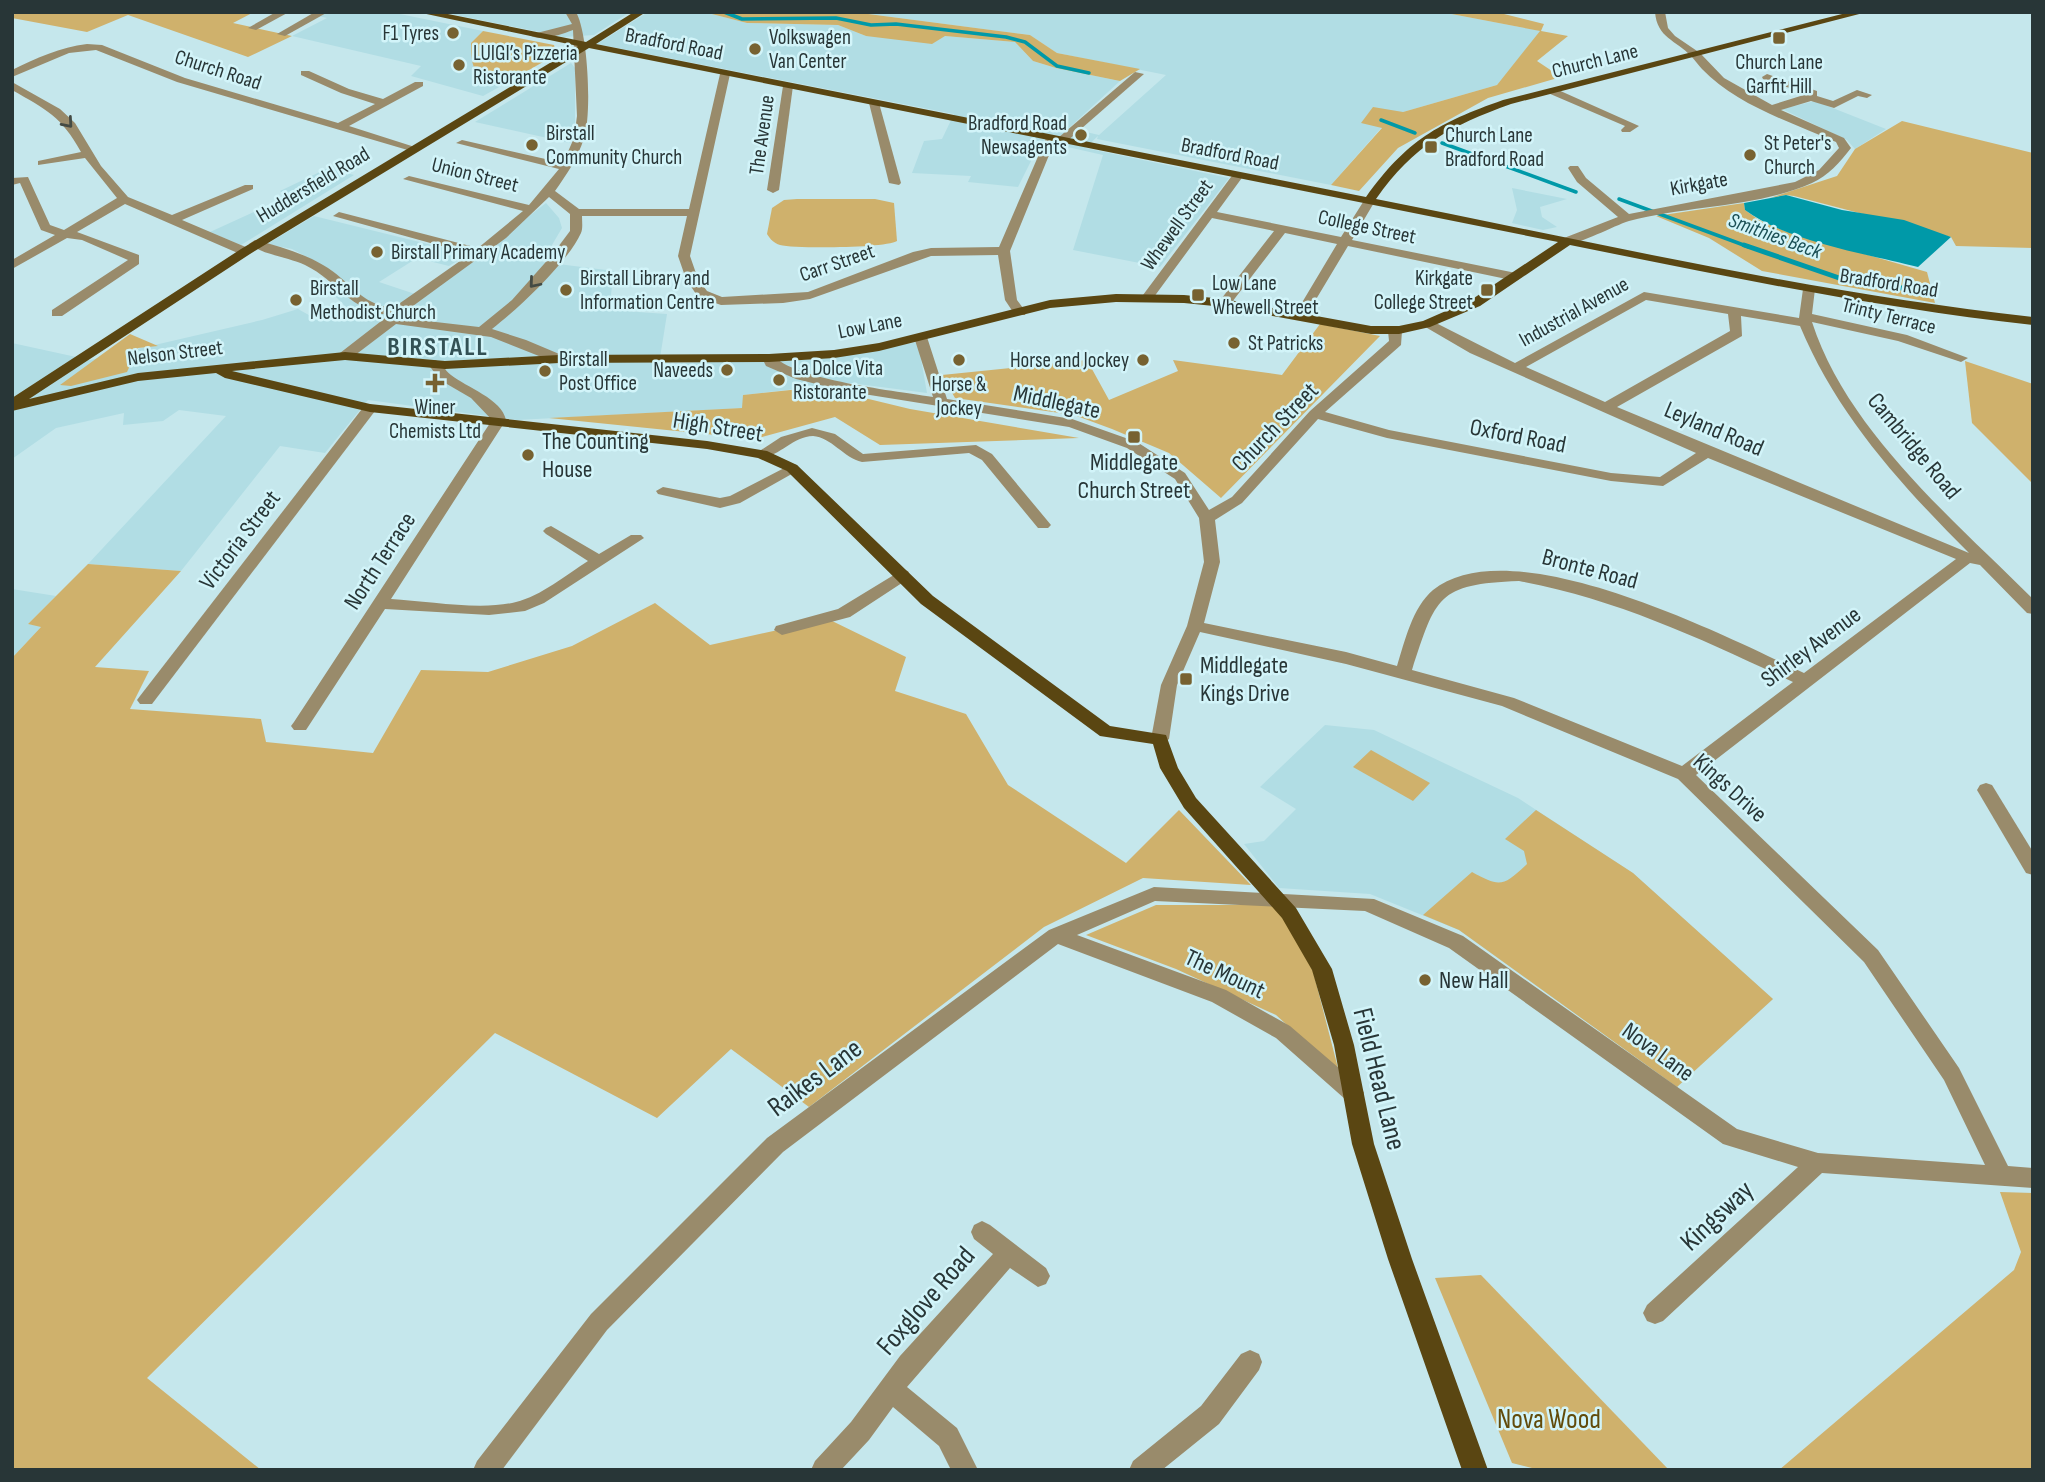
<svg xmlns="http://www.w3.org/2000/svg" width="2045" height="1482" viewBox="0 0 2045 1482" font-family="'Sofia Sans Condensed',sans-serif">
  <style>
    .built { fill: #b1dde4 }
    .green { fill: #cfb16c }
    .water { fill: #0099a8 }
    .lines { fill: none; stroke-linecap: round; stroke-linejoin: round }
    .stream-far1 { stroke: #0099a8; stroke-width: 3.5 }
    .stream { stroke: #0099a8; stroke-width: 5 }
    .minor { fill: #998b6b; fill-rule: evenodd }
    .major { fill: #5a4612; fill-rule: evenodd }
    .oneway { stroke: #444b44 }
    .poi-dot { fill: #776231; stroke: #d2f4f9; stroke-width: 2.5 }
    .labels { text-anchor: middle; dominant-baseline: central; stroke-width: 5; stroke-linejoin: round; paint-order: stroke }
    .far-poi-label { font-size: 21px; fill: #283637; stroke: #d2f4f9; text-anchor: start }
    .far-street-label { font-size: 21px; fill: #283637; stroke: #d2f4f9 }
    .far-water-label { font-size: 21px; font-style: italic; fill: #1b4f55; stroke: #d2f4f9 }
    .street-label { font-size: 24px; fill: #283637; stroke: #d2f4f9 }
    .poi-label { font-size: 24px; fill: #283637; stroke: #d2f4f9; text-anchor: start }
    .far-district-label { font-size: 26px; font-weight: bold; letter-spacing: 2px; fill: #335155; stroke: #d2f4f9 }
    .near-street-label { font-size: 28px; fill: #283637; stroke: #d2f4f9 }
    .near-park-label { font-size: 28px; fill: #624b0a; stroke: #d2f4f9 }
  </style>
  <rect width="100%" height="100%" fill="#c5e7ec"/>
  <g class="built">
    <path d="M302,12H390L483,31L471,43L482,79L501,86L483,96L411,76L421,66L292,36L327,18Z"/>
    <path d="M441,12H630L594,35L564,37Z"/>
    <path d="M648,12H704L747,23L838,25L866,36H945L1015,42L1033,61L1056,68L1120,81L1069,128L1099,135L1166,75L1057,53L1030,35L853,12H1441L1541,31L1497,85L1403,112L1382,127L1331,185L1097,139L1098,136L1085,148L1229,178L1160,267L1073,250L1103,155L1041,141L1018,187L968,182L971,176L912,173L924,141L942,139L954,114L597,44Z"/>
    <path d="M571,63L575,68V127L570,143L475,122Z"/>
    <path d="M1815,101L1886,129L1855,149L1847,140L1782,109Z"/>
    <path d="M328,168L354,175L241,245L210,232L287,197L280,191Z"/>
    <path d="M1512,188L1567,199L1540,207L1542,217L1557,227L1543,230L1512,223L1517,210Z"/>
    <path d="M546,203L559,218L562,228L542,262L614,271L609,310L667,314L659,364L828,358L918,342L927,393L850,383L743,395V408L517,420L368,400L325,453L280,446L181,571L88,564L226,416L179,410L163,421L123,425L124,413L56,428L12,459V343L90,360L262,320L298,309L316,319L347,308L335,296L353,290L331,270L292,249L267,244L314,216L468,254L449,266L417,258L379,282L424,297Z"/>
    <path d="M12,589L56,596L28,624L42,626L12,658Z"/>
    <path d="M1325,725L1374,730L1518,798L1633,873L1773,999L1677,1087L1459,930L1370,894L1279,888L1244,844L1264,841L1296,809L1260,787Z"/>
  </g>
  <g class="green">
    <path d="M20,12H254L233,23L292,36L248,57L128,15L87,32L12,18V15Z"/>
    <path d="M704,12H853L1030,35L1057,53L1140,69L1120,81L1056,68L1033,61L1015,42L945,36L932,44L866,36L838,25L747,23Z"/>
    <path d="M1441,12H1496L1544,24L1541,31L1568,36L1537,61L1561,77L1488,98L1398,148L1359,191L1331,185L1382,128L1361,123L1373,107L1403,112L1497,85L1540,31Z"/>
    <path d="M483,31L554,45L557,54L501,86C475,77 471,71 471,43Z"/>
    <path d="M1902,121L2033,153V248L1956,246L1951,237L1794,196L1786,195L1770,198L1837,176L1855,149Z"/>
    <path d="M797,199H875L894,203L897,241C886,248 795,249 780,245C774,243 770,239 767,234L772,208L784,200Z"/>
    <path d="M1744,203L1745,210L1759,220L1785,231L1927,272L1935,303L1762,271L1709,238L1656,216Z"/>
    <path d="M1320,324L1380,336L1221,498L1169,453L1112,429L1074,415L955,398L942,375L1087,360L1109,400L1178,371L1173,360L1282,375Z"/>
    <path d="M130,334L158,346L138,348L127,372L71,386L60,385Z"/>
    <path d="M1965,361L2033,384V484L1972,423Z"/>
    <path d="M819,387L910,409L1079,438L880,445L835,417L755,439L549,418L742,408L743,395Z"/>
    <path d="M88,564L181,571L95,667L149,671L130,709L261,719L266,742L373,753L421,670L488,672L572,646L655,603L710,645L828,619L906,657L895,691L966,714L1008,785L1126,863L1179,810L1251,885L1143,878L1044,927L809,1107L731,1049L657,1118L495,1033L147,1378L261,1470H12V658L41,627L28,624Z"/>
    <path d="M1371,750L1430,783L1413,801L1353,767Z"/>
    <path d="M1536,810L1633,873L1773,999L1677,1087L1459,930L1423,915L1472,872C1501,888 1503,886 1527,864L1524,851L1505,839Z"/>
    <path d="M1156,905H1277L1313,971L1339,1072L1276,1015L1176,969L1086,935Z"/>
    <path d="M2000,1192L2033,1193V1470H1779L2014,1270L2021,1252Z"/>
    <path d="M1481,1275L1669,1470H1540L1512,1463L1435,1278Z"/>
  </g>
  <path class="water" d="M1786,195L1842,210L1904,220L1951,237L1918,267C1867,254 1786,241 1745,210L1744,203Z"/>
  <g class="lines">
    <g class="stream-far1">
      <path d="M724,12L742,19L836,18L871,25L896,24L1006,37L1025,42L1057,66L1089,73"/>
      <path d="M1381,120L1415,133"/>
      <path d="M1442,143L1576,192"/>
      <path d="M1619,199L1749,247"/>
    </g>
    <path class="stream" d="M1744,245L1845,280L1923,291"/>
    <g class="minor">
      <path d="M276,12H289L256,30L248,28Z"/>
      <path d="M315,12H328L285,36L277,34Z"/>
      <path d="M565,12L577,14C588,36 592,114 584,138C578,158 567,174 555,191L579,209H689L720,74L725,71L730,74L690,256L698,279L707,291L722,297L808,292L913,252L931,248L999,247L1046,138L1055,136L1056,138L1010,251L1017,300L1026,312L1025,315H1015L1005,300L998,255L931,256L810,299L783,303L721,305L698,297L686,279L678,256L687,216H582C582,222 583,228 581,233C568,262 518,309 492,329L526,340L564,356V362H554L491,337L396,324L350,359H340V353L389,315C350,311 338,281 305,265C288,257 263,255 249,244L255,240C278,246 303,253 323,265C351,281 359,304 393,308L470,254L333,216L339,212L478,248L523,211L403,179L409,176L529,205L559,169L456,143L462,140L563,163L574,138L577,116L573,30C560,35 541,42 529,35L572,24ZM549,197L570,214V231L552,255L512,300L479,327L401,318L402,314L506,238Z"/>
      <path d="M1655,12H1665L1668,28L1675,36L1700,53L1724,78L1772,105L1807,94L1763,79L1762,77L1767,74L1817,91V96L1833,101L1857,90L1872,95L1867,98L1858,96L1834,108L1811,101L1781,110L1844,138L1851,148C1840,162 1828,176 1812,183C1755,208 1688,205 1629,221C1613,226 1577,246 1564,244V238L1618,217L1577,182L1568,168L1570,166H1578L1586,178L1629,214L1795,182L1819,170L1839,148L1836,142C1791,122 1736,105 1702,69C1698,65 1695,60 1691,56C1676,40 1657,38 1655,12Z"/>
      <path d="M87,44L102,45L185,78L338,123L375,104L341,93L301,75V71H309L349,89L383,99L415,82H423V86L349,126L421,149L411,151L177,82L96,50L69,53L12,77V70C37,58 60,47 87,44Z"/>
      <path d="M1135,72L1144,74L1066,142H1058V138Z"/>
      <path d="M12,82L60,109L75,123L101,166L128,197L172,215L245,185H253V189L182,220L248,248V254H240L125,204L77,232L139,255V264L62,316H52V310L128,260L82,240L67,238L12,269V260L55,235L41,230L20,183L12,185V178L28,177L50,225L64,230L117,198L85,158L38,165V161L81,152C61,116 47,110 12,90Z"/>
      <path d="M788,83L793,86L779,190L773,193L767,190L783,86Z"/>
      <path d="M1548,89H1556L1639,126L1630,132H1622L1621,130L1625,126L1548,93Z"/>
      <path d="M874,100L879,103L901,183L899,185L889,183L869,103Z"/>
      <path d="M1238,172L1244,175L1217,212L1341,237L1365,199L1369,198L1375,201L1352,240L1516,273L1522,277L1516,281L1348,246L1306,316L1300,320L1294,316L1337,244L1285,233L1229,306L1224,307L1218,303L1274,231L1212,218L1151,301H1143V295L1234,173Z"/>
      <path d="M1809,285L1815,289L1812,314L1907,335L1968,358L1961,362L1898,341L1812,322C1847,431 1955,521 2033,599V614L2027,613L1980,565L1970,563L1696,775L1878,950L1959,1068L2008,1166L2033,1168V1188L1822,1173L1663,1321L1655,1324L1647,1321L1643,1313L1647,1305L1798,1167L1723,1144L1449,948L1365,911L1155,901L1077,935L1226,990L1290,1026L1361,1087L1364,1093L1361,1099L1353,1102L1345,1099L1276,1038L1212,1002L1058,944L783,1152L607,1330L502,1470H473L477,1461L591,1314L767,1138L1049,930L1154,887L1374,899L1463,936L1737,1129L1818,1153L1985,1165L1944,1080L1864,962L1678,779L1502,706L1346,664L1200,632L1177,685L1169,739L1160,745L1154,743L1151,739L1161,685L1187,626L1204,562L1199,518L1175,479L1127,448L1069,427L845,391L796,379L766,366L762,358L764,355H774C788,379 903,392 933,397L914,337L916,334H926L947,399L1072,419L1137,442L1185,473L1209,510L1232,497L1310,411L1389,341L1388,331L1395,327L1402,331L1401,345L1325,412L1389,430L1611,473L1660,477L1696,453L1470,353L1422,325L1429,321L1434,322L1515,363L1644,292L1799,318L1803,289ZM1646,300L1728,314L1730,331L1605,402L1526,367ZM1741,316L1800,326C1837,415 1901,485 1969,553L1617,407L1742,336ZM1318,419L1387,438L1611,481L1663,486L1708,458L1956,559L1804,673C1725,636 1512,527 1433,590C1412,608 1405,641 1397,666L1346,652L1204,623L1220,562L1215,520L1242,503ZM1519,581C1617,599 1704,640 1793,682L1682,766L1514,698L1412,670C1436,597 1437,584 1519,581Z"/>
      <path d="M435,360C443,363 444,370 451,375C466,387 502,399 506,420L391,599C428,601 481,611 516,602C541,596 566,575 588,561L546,534L543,531L546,528L551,526L599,554L631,535H641L644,538L544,603L525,611L489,615L385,609L306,730H294L291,726L294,722L492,420L471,398L440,380L428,364Z"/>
      <path d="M370,404L377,408L375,411L152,704H140L137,700L140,696L365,405Z"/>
      <path d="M812,428L835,434L863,454L976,445L992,454L1051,525L1048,528H1038L982,460L969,453L862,462C844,458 831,437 813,436C792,436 776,461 757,457L755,454L781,437Z"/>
      <path d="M792,464L797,465L799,468L797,471L740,503L720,508L658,494L656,491L663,487L720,498L730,496Z"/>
      <path d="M902,570L908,571L910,575L908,579L850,617L782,635L774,630L776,626L838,609Z"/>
      <path d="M1986,783L1992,785L2033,852V875L2026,873L1977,790L1980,785Z"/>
      <path d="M982,1221L990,1225L1046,1268L1050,1276L1046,1284L1038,1287L1010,1268L907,1387L957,1428L978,1470H951L939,1446L893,1407L869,1440L841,1470H811L815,1461L851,1422L900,1356L993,1254L974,1239L971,1232L974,1225Z"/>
      <path d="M1250,1350L1259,1354L1262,1362L1259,1370L1219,1424L1162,1470H1129L1133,1461L1201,1406L1241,1354Z"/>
    </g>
    <path class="major" d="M417,12H438L586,42L634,12H646L596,44L1366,197C1407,140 1438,123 1503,100L1850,12H1867L1511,104C1450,126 1414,145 1376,199C1594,242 1812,293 2033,317V325C1877,308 1724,276 1570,245L1480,306L1430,327L1399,334H1371L1224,307L1184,303L1116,302L1050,308L879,351L834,358L769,362L559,363L445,369L345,360L232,371L370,404L707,441L767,451L797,465L933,596L1110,726L1166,735L1178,768L1196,798L1296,908L1332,969L1354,1045L1374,1144L1412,1259L1488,1470H1462L1388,1259L1352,1144L1334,1045L1312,970L1282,918L1184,808L1160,768L1153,744L1100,736L921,604L787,471L758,458L707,449L370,412L225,378L216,373L138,381L12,411V398L241,249L578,46ZM589,48L1558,242L1471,300L1423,321L1399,326H1371L1224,299L1184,295L1116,294L1050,300L879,343L834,350L769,354L559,355L445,361L345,352L138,373L29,399L250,254Z"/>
  </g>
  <defs><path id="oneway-chevron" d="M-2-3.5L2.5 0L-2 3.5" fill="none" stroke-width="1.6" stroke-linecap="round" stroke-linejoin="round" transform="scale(1.75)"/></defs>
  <g class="oneway">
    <use href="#oneway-chevron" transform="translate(68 123) rotate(49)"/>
    <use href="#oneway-chevron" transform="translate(534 283) rotate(130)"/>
  </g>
  <g class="poi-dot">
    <circle cx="453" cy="33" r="7"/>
    <rect x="1772" y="31" width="14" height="14" rx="3.5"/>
    <circle cx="755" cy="49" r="7"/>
    <circle cx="459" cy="65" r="7"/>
    <circle cx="1081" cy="135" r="7"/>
    <circle cx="532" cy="145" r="7"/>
    <rect x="1424" y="140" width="14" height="14" rx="3.5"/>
    <circle cx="1750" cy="155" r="7"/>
    <circle cx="377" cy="252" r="7"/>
    <circle cx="566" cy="290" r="7"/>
    <rect x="1480" y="283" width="14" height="14" rx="3.5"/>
    <rect x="1191" y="288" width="14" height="14" rx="3.5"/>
    <circle cx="296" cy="300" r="7"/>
    <circle cx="1234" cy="343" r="7"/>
    <circle cx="959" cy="360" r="7"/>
    <circle cx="1143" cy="360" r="7"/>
    <circle cx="727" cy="370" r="7"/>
    <circle cx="545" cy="371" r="7"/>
    <circle cx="779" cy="380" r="7"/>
    <path d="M431.5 372.5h7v7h7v7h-7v7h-7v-7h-7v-7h7z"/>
    <rect x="1127" y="430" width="14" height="14" rx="3.5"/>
    <circle cx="528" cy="455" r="7"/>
    <rect x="1179" y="672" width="14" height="14" rx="3.5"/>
    <circle cx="1425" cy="980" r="7"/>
  </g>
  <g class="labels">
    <g class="far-poi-label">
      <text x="439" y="33" text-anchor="end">F1 Tyres</text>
      <text x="769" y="37">Volkswagen<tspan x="769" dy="24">Van Center</tspan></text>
      <text x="473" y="53">LUIGI’s Pizzeria<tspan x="473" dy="24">Ristorante</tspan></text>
      <text x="1779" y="62" text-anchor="middle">Church Lane<tspan x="1779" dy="24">Garfit Hill</tspan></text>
      <text x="1067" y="123" text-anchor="end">Bradford Road<tspan x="1067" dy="24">Newsagents</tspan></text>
      <text x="546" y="133">Birstall<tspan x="546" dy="24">Community Church</tspan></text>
      <text x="1445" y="135">Church Lane<tspan x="1445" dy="24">Bradford Road</tspan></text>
      <text x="1764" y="143">St Peter's<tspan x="1764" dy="24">Church</tspan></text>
      <text x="391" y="252">Birstall Primary Academy</text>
      <text x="580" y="278">Birstall Library and<tspan x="580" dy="24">Information Centre</tspan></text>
      <text x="1473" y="278" text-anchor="end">Kirkgate<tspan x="1473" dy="24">College Street</tspan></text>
      <text x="1212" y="283">Low Lane<tspan x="1212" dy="24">Whewell Street</tspan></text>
      <text x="310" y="288">Birstall<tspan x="310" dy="24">Methodist Church</tspan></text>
      <text x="1248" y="343">St Patricks</text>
      <text x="559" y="359">Birstall<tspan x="559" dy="24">Post Office</tspan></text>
      <text x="1129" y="360" text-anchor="end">Horse and Jockey</text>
      <text x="793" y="368">La Dolce Vita<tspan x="793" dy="24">Ristorante</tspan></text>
      <text x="713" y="370" text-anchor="end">Naveeds</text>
      <text x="959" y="384" text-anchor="middle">Horse &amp;<tspan x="959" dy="24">Jockey</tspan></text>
      <text x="435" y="407" text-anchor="middle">Winer<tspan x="435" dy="24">Chemists Ltd</tspan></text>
    </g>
    <g class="far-street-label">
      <text transform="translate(674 44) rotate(11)">Bradford Road</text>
      <text transform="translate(1595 61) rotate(-14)">Church Lane</text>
      <text transform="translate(218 70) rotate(18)">Church Road</text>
      <text transform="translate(762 135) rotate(-82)">The Avenue</text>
      <text transform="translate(1230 154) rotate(11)">Bradford Road</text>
      <text transform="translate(475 175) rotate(14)">Union Street</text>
      <text transform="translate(1699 184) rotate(-10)">Kirkgate</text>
      <text transform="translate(313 185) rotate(-31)">Huddersfield Road</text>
      <text transform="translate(1177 225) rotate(-54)">Whewell Street</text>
      <text transform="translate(1367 227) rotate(12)">College Street</text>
      <text transform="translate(837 263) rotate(-19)">Carr Street</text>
      <text transform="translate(1889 283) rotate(9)">Bradford Road</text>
      <text transform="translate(1574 312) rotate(-29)">Industrial Avenue</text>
      <text transform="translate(1889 316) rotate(14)">Trinty Terrace</text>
      <text transform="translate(870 326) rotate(-11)">Low Lane</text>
      <text transform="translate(175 353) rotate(-7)">Nelson Street</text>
    </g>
    <g class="far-water-label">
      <text transform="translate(1775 236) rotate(20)">Smithies Beck</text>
    </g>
    <g class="street-label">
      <text transform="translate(1057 402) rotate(12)">Middlegate</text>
      <text transform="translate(718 427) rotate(9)">High Street</text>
      <text transform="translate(1275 427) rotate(-46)">Church Street</text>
      <text transform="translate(1714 429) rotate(23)">Leyland Road</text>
      <text transform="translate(1518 436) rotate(11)">Oxford Road</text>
      <text transform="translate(1914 446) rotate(50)">Cambridge Road</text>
      <text transform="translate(240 540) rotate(-53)">Victoria Street</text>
      <text transform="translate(380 561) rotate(-57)">North Terrace</text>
      <text transform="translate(1590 569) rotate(15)">Bronte Road</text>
      <text transform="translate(1811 647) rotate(-37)">Shirley Avenue</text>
      <text transform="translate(1730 788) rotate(42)">Kings Drive</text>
      <text transform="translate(1225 974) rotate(25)">The Mount</text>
      <text transform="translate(1658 1052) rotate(36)">Nova Lane</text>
    </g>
    <g class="poi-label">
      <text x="542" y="441">The Counting<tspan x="542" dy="28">House</tspan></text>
      <text x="1134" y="462" text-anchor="middle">Middlegate<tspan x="1134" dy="28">Church Street</tspan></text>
      <text x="1200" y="665">Middlegate<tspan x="1200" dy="28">Kings Drive</tspan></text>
      <text x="1439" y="980">New Hall</text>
    </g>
    <g class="far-district-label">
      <text x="438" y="347">BIRSTALL</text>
    </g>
    <g class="near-street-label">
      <text transform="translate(815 1078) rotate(-37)">Raikes Lane</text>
      <text transform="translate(1379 1079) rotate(76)">Field Head Lane</text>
      <text transform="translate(1717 1216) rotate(-43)">Kingsway</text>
      <text transform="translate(926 1301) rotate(-49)">Foxglove Road</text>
    </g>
    <g class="near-park-label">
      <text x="1549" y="1419">Nova Wood</text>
    </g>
  </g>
  <rect width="2045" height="1482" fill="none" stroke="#283637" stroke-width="28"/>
</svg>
